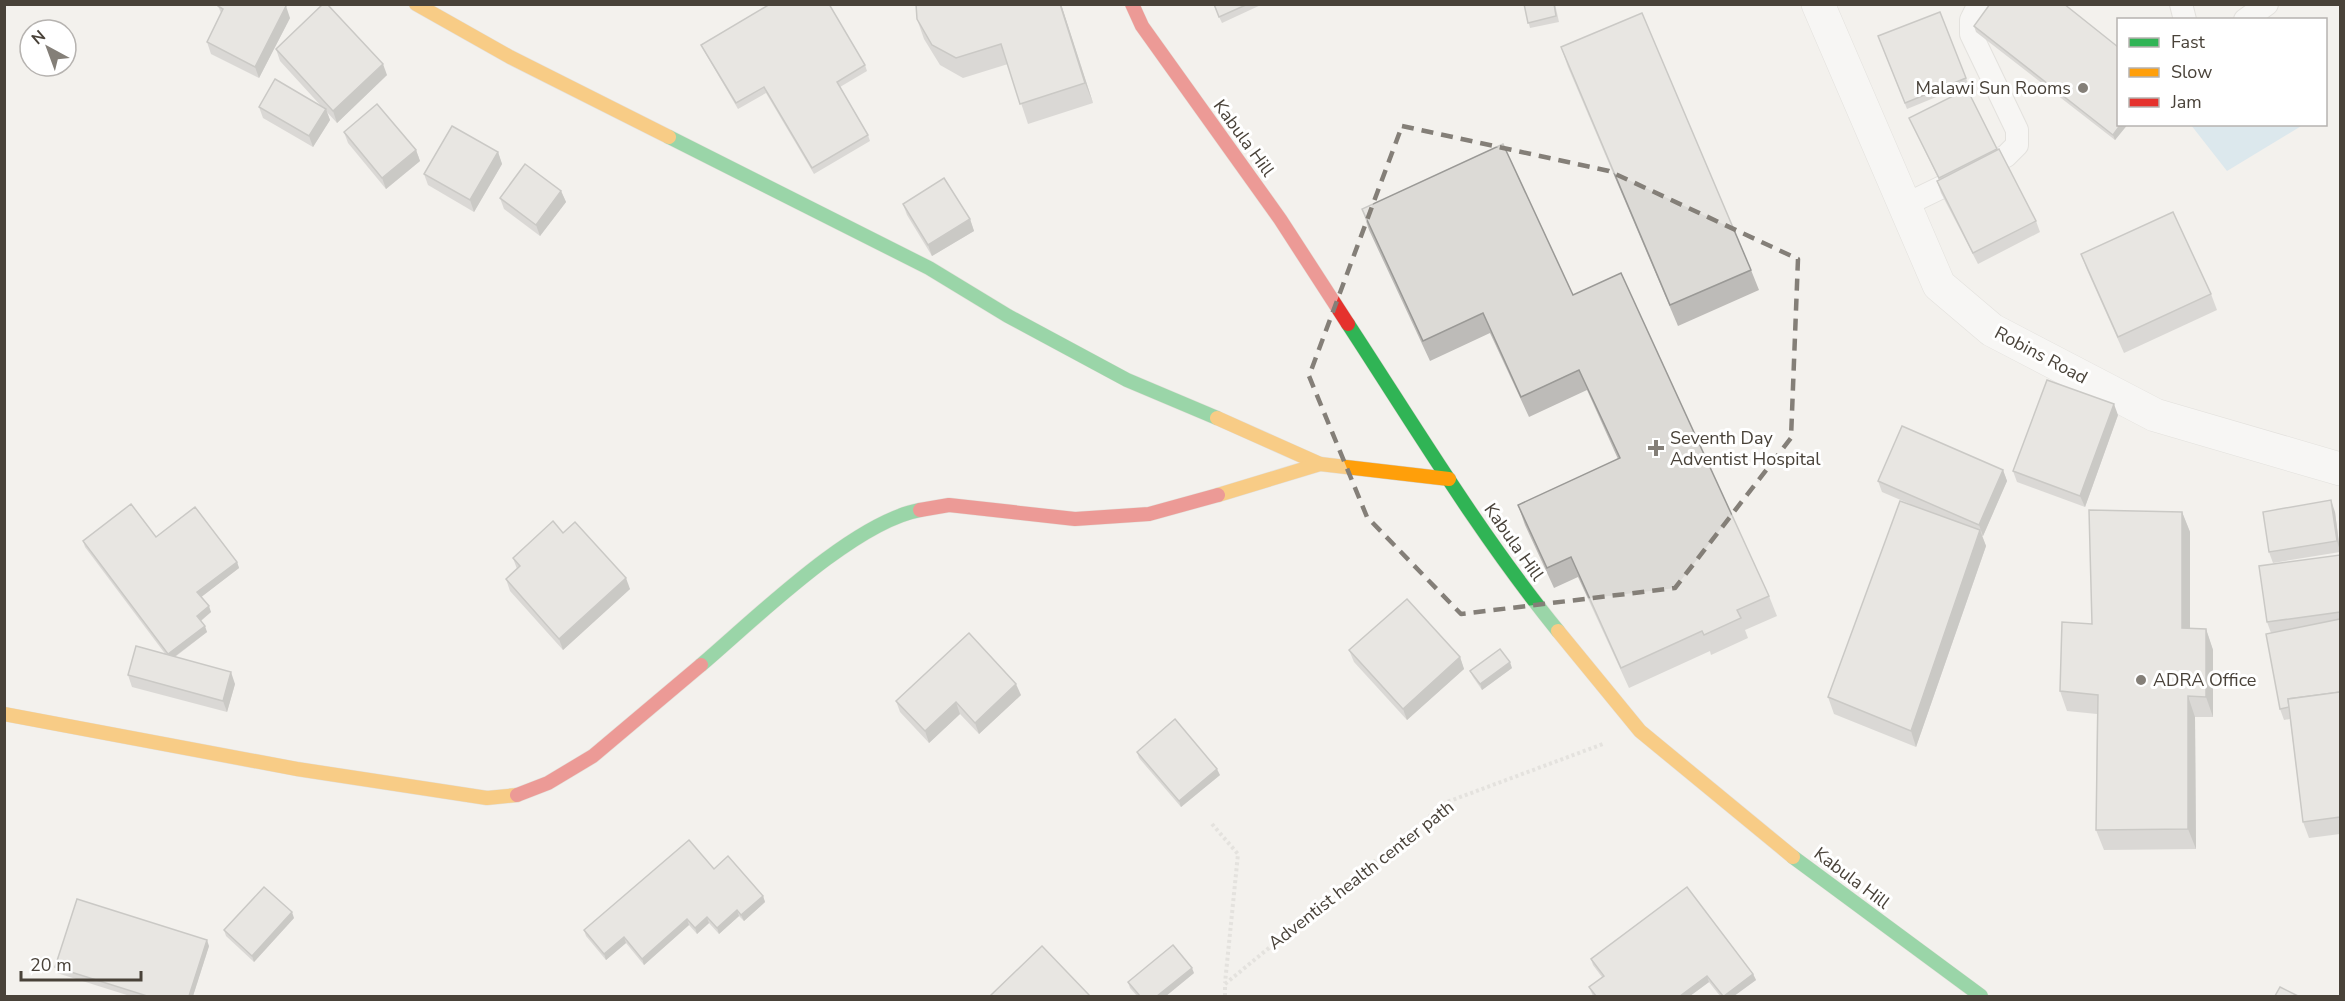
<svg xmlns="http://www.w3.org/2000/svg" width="2345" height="1001" viewBox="0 0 2345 1001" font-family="'Nunito Sans',sans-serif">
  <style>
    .water { fill: #c1ddee }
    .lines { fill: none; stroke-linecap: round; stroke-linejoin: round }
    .lane-casing { stroke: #d1cfcb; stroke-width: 24 }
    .street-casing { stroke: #d1cfcb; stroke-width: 34 }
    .fast-casing { stroke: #d2cec4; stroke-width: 15 }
    .slow-casing { stroke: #d2cec4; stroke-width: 15 }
    .jam-casing { stroke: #d2cec4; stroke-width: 15 }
    .path { stroke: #d3d1cc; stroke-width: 4; stroke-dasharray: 3 3; stroke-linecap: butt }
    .lane { stroke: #fdfdfc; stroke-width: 22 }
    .street { stroke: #fdfdfc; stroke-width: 33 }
    .fast { stroke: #30b455; stroke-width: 14 }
    .slow { stroke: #ff9f0a; stroke-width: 14 }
    .jam { stroke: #e5322d; stroke-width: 14 }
    .wall { fill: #bdbbb8 }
    .shaded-wall { fill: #9a9996 }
    .building { fill: #dcdad6; stroke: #9a9996; stroke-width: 1.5 }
    .marked { fill: none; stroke: #847f78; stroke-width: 4.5; stroke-dasharray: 12 8; stroke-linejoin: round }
    .poi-dot { fill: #847f78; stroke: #fff; stroke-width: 2 }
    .labels { text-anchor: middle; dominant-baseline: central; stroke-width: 6; stroke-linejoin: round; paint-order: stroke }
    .poi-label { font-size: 18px; fill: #494239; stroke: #fff; text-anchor: start }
    .street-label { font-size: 18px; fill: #494239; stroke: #fff }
  </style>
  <rect width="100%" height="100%" fill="#f3f1ed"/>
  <path class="water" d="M2191,125H2303L2227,171Z"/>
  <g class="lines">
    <g class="lane-casing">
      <g id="lane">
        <path d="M2181,4L2185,20"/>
        <path d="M2245,20L2267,4"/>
        <path d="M1905,205L2006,156L2017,145V130L1971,34V20L1979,4"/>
      </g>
    </g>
    <g class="street-casing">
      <path id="street" d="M1818,4L1939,285L1992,330L2155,415L2340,469"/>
    </g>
    <g class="fast-casing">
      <g id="fast">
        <path d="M669,137L929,268L1008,316L1127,380L1217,418"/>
        <path d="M1348,324C1416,428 1480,535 1558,631"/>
        <path d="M701,665C754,620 853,522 920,510"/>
        <path d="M1793,857L1981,996"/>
      </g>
    </g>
    <g class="slow-casing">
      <g id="slow">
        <path d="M416,4L510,57L669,137"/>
        <path d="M1217,418L1320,464"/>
        <path d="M1218,495L1320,464L1449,479"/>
        <path d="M1558,631L1640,731L1793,857"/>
        <path d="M4,714L297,769L487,798L517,795"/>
      </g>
    </g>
    <g class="jam-casing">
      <g id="jam">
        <path d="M1132,4L1142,26L1280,219L1348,324"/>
        <path d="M920,510L949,505L1075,519L1149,514L1218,495"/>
        <path d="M517,795L548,783L593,756L701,665"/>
      </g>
    </g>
    <g class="path">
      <path d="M1212,824L1238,854L1225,983"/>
      <path d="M1225,996V984L1447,802L1603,744"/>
    </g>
    <use href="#lane" class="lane"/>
    <use href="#street" class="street"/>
    <use href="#fast" class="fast"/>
    <use href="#slow" class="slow"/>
    <use href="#jam" class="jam"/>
  </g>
  <g class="wall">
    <path d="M1061,4L1093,103L1028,124L1008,64L963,78L940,65L924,39L917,19Z"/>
    <path d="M1213,4H1263L1222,23Z"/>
    <path d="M1524,4H1555L1559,22L1530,28Z"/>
    <path d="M218,6L290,18L259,78L211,54L207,42L221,13Z"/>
    <path d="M1974,26L2118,124H2128L2115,140L1976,32Z"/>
    <path d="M1878,36L1966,78L1968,84L1907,109Z"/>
    <path d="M701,45L865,65L867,71L840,87L868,135L870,141L814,174L766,93L738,109L704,51Z"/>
    <path d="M1561,47L1751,270L1759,290L1678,326L1568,67Z"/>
    <path d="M276,49L387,75L337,123L326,111L330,120L313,147L263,118L259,107H322L280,61Z"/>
    <path d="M1909,118L1997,150L2036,221L2040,232L1978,264L1941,193L1937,181L1939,180Z"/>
    <path d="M344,132L416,150L420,161L386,189L348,143Z"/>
    <path d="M498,152L502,164L474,212L428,185L424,174Z"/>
    <path d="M561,191L566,202L540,236L504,209L500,198Z"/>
    <path d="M903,204L970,219L974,231L932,256L907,215Z"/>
    <path d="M1362,209L1573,295L1769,596L1777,616L1745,630L1748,638L1711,655L1710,651L1629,688L1578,577L1554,588L1525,525L1518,505L1618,459L1587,390L1529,417L1490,333L1430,361L1369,230Z"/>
    <path d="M2081,254L2211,294L2217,310L2124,353L2087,270Z"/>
    <path d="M2118,415L2085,507L2017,482L2013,471Z"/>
    <path d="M2003,470L2007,481L1983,536H1982L1986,546L1916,747L1834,714L1828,697L1910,504L1882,492L1878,481Z"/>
    <path d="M2182,512L2190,532V629H2206L2213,650V717H2195L2196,849L2104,850L2096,830L2097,714L2067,711L2060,691L2092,624Z"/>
    <path d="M2335,512L2340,552L2273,563L2269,552Z"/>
    <path d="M563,533L630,589L563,650L510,591L506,579L517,569L513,558Z"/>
    <path d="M156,537L237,562L239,568L201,597L211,612L201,621L207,632L175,657L235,684L227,712L132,687L128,675L166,655L85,547L83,541Z"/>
    <path d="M2340,555V834L2309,838L2303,822L2290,719L2284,720L2280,709L2271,633L2267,622Z"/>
    <path d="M1349,650L1460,657L1464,669L1407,720L1354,662Z"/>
    <path d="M1512,668L1482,690L1473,677L1470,671Z"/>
    <path d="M1021,695L979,734L960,714L929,743L900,712L896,701Z"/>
    <path d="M1137,752L1220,775L1181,807L1139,758Z"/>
    <path d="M714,869L763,896L765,902L744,921L739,916L719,934L709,923L697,934L689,925L644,965L626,943L606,960L586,936L584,930Z"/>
    <path d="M294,918L254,962L226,936L224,930Z"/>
    <path d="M209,946L193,996H130L57,973L55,967Z"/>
    <path d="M1591,959L1753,974L1756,980L1734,996H1720L1709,982L1690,996H1593L1589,987L1602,977L1593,965Z"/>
    <path d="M1194,973L1166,996H1137L1130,988L1128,982Z"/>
  </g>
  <g class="shaded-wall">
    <path d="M1060,4H1061L1093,103L1085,83Z"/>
    <path d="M286,6L290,18L259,78L255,67Z"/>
    <path d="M383,64L387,75L337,123L333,111Z"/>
    <path d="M326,109L330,120L313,147L309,136Z"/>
    <path d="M2121,124H2128L2115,140L2113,135Z"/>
    <path d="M416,150L420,161L386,189L382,178Z"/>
    <path d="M498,152L502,164L474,212L470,200Z"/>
    <path d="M561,191L566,202L540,236L536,225Z"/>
    <path d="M970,219L974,231L932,256L928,245Z"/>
    <path d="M2114,404L2118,415L2085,507L2080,496Z"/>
    <path d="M2003,470L2007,481L1983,536L1979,525Z"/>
    <path d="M2331,500L2335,512L2340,551L2337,541Z"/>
    <path d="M2182,512L2190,532V648L2182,628Z"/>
    <path d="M1980,530L1986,546L1916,747L1911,731Z"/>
    <path d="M237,562L239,568L200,598L197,592Z"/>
    <path d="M626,578L630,589L563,650L559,639Z"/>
    <path d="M209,606L211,612L199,622L197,616Z"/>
    <path d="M205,626L207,632L170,660L168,654Z"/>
    <path d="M2206,629L2213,650V717L2206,697Z"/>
    <path d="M1460,657L1464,669L1407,720L1403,709Z"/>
    <path d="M1510,662L1512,668L1482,690L1480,684Z"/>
    <path d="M231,672L235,684L227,712L223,701Z"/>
    <path d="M1016,684L1021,695L979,734L975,723Z"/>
    <path d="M2188,696L2195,717L2196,849L2188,829Z"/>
    <path d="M956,702L960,714L929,743L925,731Z"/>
    <path d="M1217,769L1220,775L1181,807L1179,801Z"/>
    <path d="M763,896L765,902L744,921L741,915Z"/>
    <path d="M737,910L739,916L719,934L717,928Z"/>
    <path d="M292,912L294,918L254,962L252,956Z"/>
    <path d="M707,917L709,923L697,934L695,928Z"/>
    <path d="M687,919L689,925L644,965L642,959Z"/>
    <path d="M624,937L626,943L606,960L604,954Z"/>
    <path d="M207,940L209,946L193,996H189Z"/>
    <path d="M1192,968L1194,973L1166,996H1157Z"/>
    <path d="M1753,974L1756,980L1734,996H1724Z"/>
    <path d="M1707,976L1709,982L1690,996H1680Z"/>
  </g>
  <g class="building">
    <path d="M219,4H283L286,6L255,67L207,42L223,9L218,6Z"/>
    <path d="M323,4H327L383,64L333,111L276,49Z"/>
    <path d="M770,4H829L865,65L837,82L868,135L812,168L764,87L736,103L701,45Z"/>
    <path d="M916,4H1060L1085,83L1020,104L1001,44L956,58L932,45L917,19Z"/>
    <path d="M1214,4H1248L1219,17Z"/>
    <path d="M1524,4H1554L1556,16L1528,23Z"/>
    <path d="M1990,4H2064L2118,47V124H2121L2113,135L1974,26Z"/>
    <path d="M1940,12L1966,78L1905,103L1878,36Z"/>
    <path d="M1642,13L1751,270L1670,305L1561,47Z"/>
    <path d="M275,79L326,109L309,136L259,107Z"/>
    <path d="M1967,89L1997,149L1939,178L1909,118Z"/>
    <path d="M377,104L416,150L382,178L344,132Z"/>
    <path d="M452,126L498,152L470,200L424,174Z"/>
    <path d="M1503,144L1573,295L1621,273L1769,596L1737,610L1741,618L1704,635L1702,631L1621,668L1571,557L1547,568L1518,505L1620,458L1579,370L1521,397L1483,313L1423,341L1362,209Z"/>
    <path d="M1999,149L2036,221L1973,253L1937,181Z"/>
    <path d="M525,164L561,191L536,225L500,198Z"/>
    <path d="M944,178L970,219L928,245L903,204Z"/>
    <path d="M2173,212L2211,294L2118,337L2081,254Z"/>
    <path d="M2047,380L2114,404L2080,496L2013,471Z"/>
    <path d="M1902,426L2003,470L1979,525L1878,481Z"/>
    <path d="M2331,500L2337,541L2269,552L2263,512Z"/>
    <path d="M1900,501L1980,530L1911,731L1828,697Z"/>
    <path d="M131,504L156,537L195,507L237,562L197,592L209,606L197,616L205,626L168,654L83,541Z"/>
    <path d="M2089,510L2182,512V628L2206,629V697L2188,696V829L2096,830L2098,695L2060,691L2062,622L2092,624Z"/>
    <path d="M553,521L563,533L575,522L626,578L559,639L506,579L520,566L513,558Z"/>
    <path d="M2340,555V612L2267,622L2259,566Z"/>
    <path d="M1407,599L1460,657L1403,709L1349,650Z"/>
    <path d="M2340,619V692L2288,699L2289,707L2280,709L2266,634Z"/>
    <path d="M969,633L1016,684L975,723L956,702L925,731L896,701Z"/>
    <path d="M136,646L231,672L223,701L128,675Z"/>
    <path d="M1500,649L1510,662L1480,684L1470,671Z"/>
    <path d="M2340,692V817L2303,822L2288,699Z"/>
    <path d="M1175,719L1217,769L1179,801L1137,752Z"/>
    <path d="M689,840L714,869L728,856L763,896L741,915L737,910L717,928L707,917L695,928L687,919L642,959L624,937L604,954L584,930Z"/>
    <path d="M264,887L292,912L252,956L224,930Z"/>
    <path d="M1687,887L1753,974L1724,996H1723L1707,976L1680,996H1596L1589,987L1604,976L1591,959Z"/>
    <path d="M77,899L207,940L189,996H147L55,967Z"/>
    <path d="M1173,945L1192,968L1157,996H1140L1128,982Z"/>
    <path d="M1042,946L1090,996H990Z"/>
    <path d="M2280,987L2298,996H2275Z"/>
  </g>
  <path d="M0 0H2345V1001H0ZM1402,126L1609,171L1798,259L1791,438L1675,588L1461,614L1367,517L1309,376Z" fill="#f3f1ed" fill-opacity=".55" fill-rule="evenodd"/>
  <path class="marked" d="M1402,126L1609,171L1798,259L1791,438L1675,588L1461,614L1367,517L1309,376Z"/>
  <g class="poi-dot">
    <circle cx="2083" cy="88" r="6"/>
    <path d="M1653 439h6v6h6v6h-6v6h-6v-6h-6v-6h6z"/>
    <circle cx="2141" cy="680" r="6"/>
  </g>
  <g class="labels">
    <g class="poi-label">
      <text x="2071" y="88" text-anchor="end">Malawi Sun Rooms</text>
      <text x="1670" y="438">Seventh Day<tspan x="1670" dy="21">Adventist Hospital</tspan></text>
      <text x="2153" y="680">ADRA Office</text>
    </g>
    <g class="street-label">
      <text transform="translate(1244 138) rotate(54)">Kabula Hill</text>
      <text transform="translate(2041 355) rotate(28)">Robins Road</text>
      <text transform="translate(1514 542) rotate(55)">Kabula Hill</text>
      <text transform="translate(1361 875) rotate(-38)">Adventist health center path</text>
      <text transform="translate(1852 878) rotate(37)">Kabula Hill</text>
    </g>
  </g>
  <rect width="2345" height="1001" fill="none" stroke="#494239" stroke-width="12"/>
  <rect x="2117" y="18" width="210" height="108" fill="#ffffff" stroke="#b6b3b0" stroke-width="1.5"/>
  <rect x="2129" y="38" width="30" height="9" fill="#30b455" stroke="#b6b3b0" stroke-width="1.5"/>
  <text x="2171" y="48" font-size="18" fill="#494239">Fast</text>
  <rect x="2129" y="68" width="30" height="9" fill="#ff9f0a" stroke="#b6b3b0" stroke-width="1.5"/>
  <text x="2171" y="78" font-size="18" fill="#494239">Slow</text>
  <rect x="2129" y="98" width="30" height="9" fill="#e5322d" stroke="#b6b3b0" stroke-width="1.5"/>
  <text x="2171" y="108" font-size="18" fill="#494239">Jam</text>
  <g transform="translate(48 48) rotate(319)"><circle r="28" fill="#ffffff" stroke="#b6b3b0" stroke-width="1.5"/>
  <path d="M0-4.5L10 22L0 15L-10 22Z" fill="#847f78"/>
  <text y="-9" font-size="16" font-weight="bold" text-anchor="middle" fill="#494239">N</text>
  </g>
  <path d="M21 971v9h120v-9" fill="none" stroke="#494239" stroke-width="3"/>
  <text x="30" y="971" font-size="18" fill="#494239" stroke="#ffffff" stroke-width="4.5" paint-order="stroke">20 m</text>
</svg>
